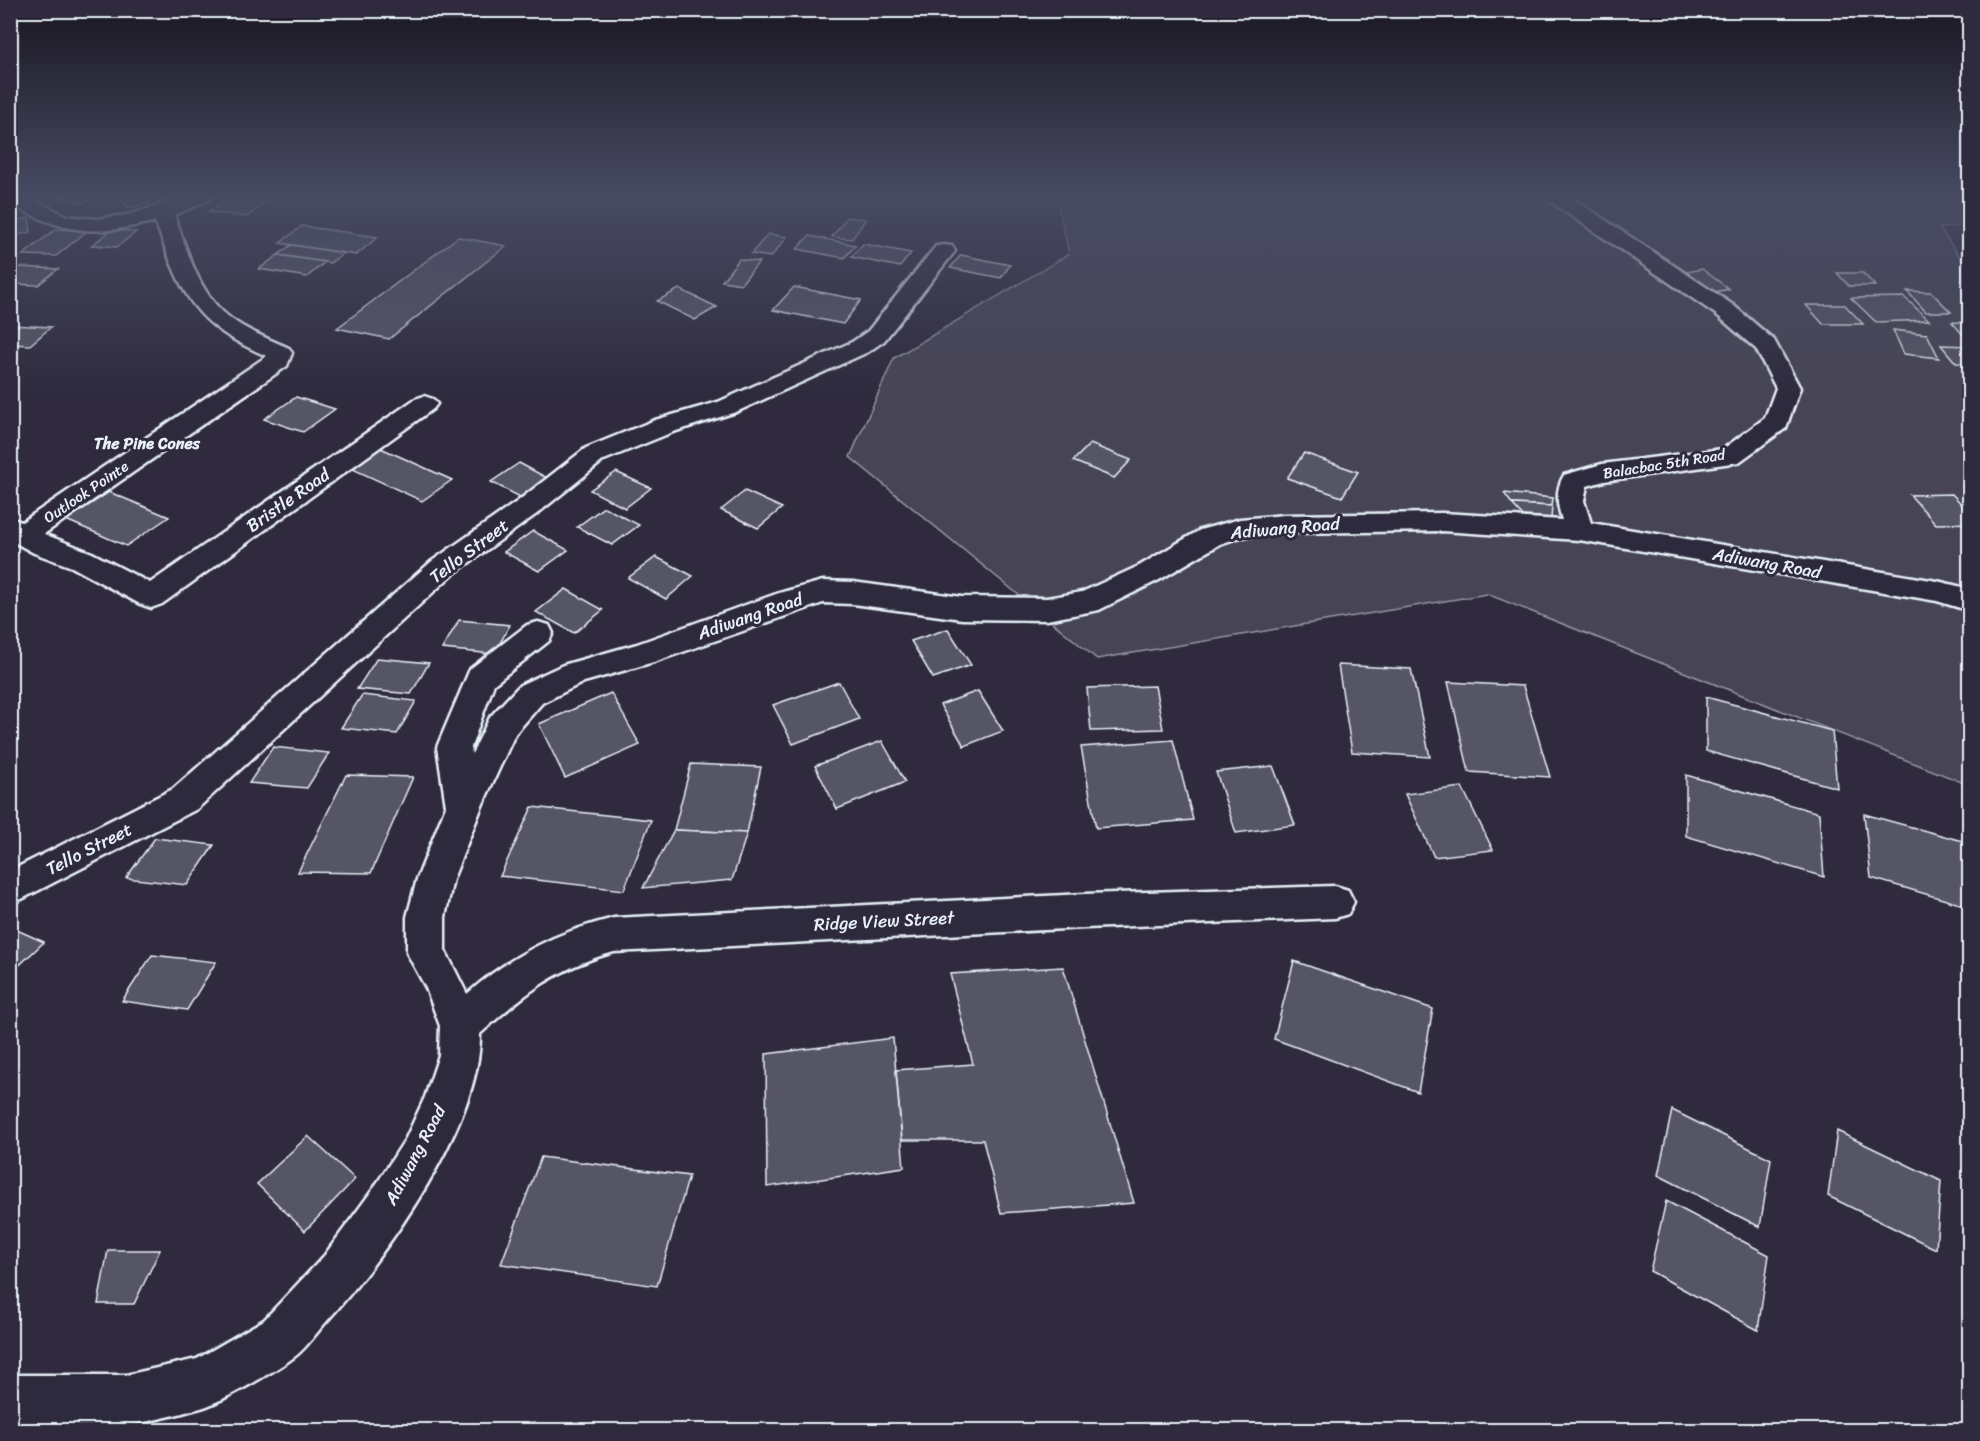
<svg xmlns="http://www.w3.org/2000/svg" width="1980" height="1441" viewBox="0 0 1980 1441" font-family="Sriracha,sans-serif">
  <style>
    .green { fill: #464455; stroke: #979aa6; stroke-width: 1.5 }
    .building { fill: #575565; stroke: #e8f1f8; stroke-width: 1.5 }
    .lines { fill: none; stroke-linecap: round; stroke-linejoin: round }
    .minor-casing { stroke: #e8f1f8; stroke-width: 5 }
    .minor { fill: #2f2a3d; fill-rule: evenodd }
    .labels { text-anchor: middle; dominant-baseline: central; stroke-width: 6; stroke-linejoin: round; paint-order: stroke }
    .far-street-label { font-size: 15px; fill: #e8f1f8; stroke: #2f2a3d }
    .far-neighbourhood-label { font-size: 16px; font-weight: bold; fill: #e8f1f8; stroke: #2f2a3d }
    .street-label { font-size: 18px; fill: #e8f1f8; stroke: #2f2a3d }
  </style>
  <rect width="100%" height="100%" fill="#2f2a3d"/>
  <filter id="ink" filterUnits="userSpaceOnUse"><feTurbulence type="fractalNoise" baseFrequency=".0167" numOctaves="2"/><feDisplacementMap in="SourceGraphic" scale="12" xChannelSelector="R" yChannelSelector="G"/><feConvolveMatrix kernelMatrix="1 2 1 2 8 2 1 2 1" color-interpolation-filters="sRGB"/></filter>
  <g filter="url(#ink)">
    <path class="green" d="M1056,196H1969V225L1939,228L1969,269V785L1487,594L1097,659L850,457L894,358L1069,254Z"/>
    <g class="building">
      <path d="M62,196H96L82,203L59,197Z"/>
      <path d="M145,196L151,202L129,208L123,202Z"/>
      <path d="M231,196H274L247,217L208,212Z"/>
      <path d="M847,217L866,219L852,239L832,237Z"/>
      <path d="M29,218L31,232L10,236V222Z"/>
      <path d="M302,226L378,237L356,255L280,243Z"/>
      <path d="M56,229L87,231L56,256L23,255Z"/>
      <path d="M112,230L136,232L117,247L92,245Z"/>
      <path d="M768,234L787,237L771,257L751,254Z"/>
      <path d="M809,236L856,245L844,258L797,249Z"/>
      <path d="M458,237L506,246L389,339L337,328Z"/>
      <path d="M863,244L911,253L900,267L851,257Z"/>
      <path d="M291,245L344,253L330,263L278,255Z"/>
      <path d="M278,255L325,262L307,277L259,269Z"/>
      <path d="M961,255L1010,265L1001,278L950,268Z"/>
      <path d="M739,259L759,262L741,284L722,281Z"/>
      <path d="M18,267L58,269L38,285L10,284V273Z"/>
      <path d="M1702,269L1729,289L1710,293L1682,273Z"/>
      <path d="M1837,273H1863L1875,286H1849Z"/>
      <path d="M794,287L861,300L843,324L773,310Z"/>
      <path d="M679,289L717,307L695,320L657,301Z"/>
      <path d="M1907,291L1931,292L1951,312H1926Z"/>
      <path d="M1904,297L1929,320L1876,322L1851,298Z"/>
      <path d="M1806,305H1845L1863,324H1823Z"/>
      <path d="M1952,322L1970,323V336H1964Z"/>
      <path d="M10,325L51,327L30,345L10,344Z"/>
      <path d="M1893,330L1927,334L1939,358L1904,354Z"/>
      <path d="M1941,345L1970,346V364L1956,363Z"/>
      <path d="M296,397L335,409L303,432L264,419Z"/>
      <path d="M1090,444L1131,460L1114,478L1073,461Z"/>
      <path d="M374,445L452,480L422,501L344,465Z"/>
      <path d="M1304,453L1358,472L1342,497L1287,478Z"/>
      <path d="M519,463L551,480L524,499L491,482Z"/>
      <path d="M616,472L651,488L625,508L590,490Z"/>
      <path d="M745,491L782,508L758,528L721,510Z"/>
      <path d="M109,492L169,517L126,546L66,520Z"/>
      <path d="M1504,493L1553,498L1552,506L1512,504Z"/>
      <path d="M1952,494L1970,513V523L1936,524L1910,495Z"/>
      <path d="M1512,504L1552,506L1551,520L1526,519Z"/>
      <path d="M604,507L639,525L612,545L577,527Z"/>
      <path d="M533,531L568,550L539,571L504,552Z"/>
      <path d="M656,557L693,576L666,599L628,578Z"/>
      <path d="M566,589L603,610L574,633L536,612Z"/>
      <path d="M459,620L510,625L494,654L442,649Z"/>
      <path d="M948,629L971,665L933,678L911,641Z"/>
      <path d="M377,658L429,663L411,694L357,689Z"/>
      <path d="M1338,665L1411,669L1430,757L1352,752Z"/>
      <path d="M839,682L859,719L793,744L773,705Z"/>
      <path d="M1448,682L1523,686L1550,777L1469,772Z"/>
      <path d="M1155,686L1163,729L1091,731L1087,688Z"/>
      <path d="M978,691L1003,731L964,746L940,705Z"/>
      <path d="M611,693L640,745L565,778L539,724Z"/>
      <path d="M362,695L416,701L397,734L341,728Z"/>
      <path d="M1706,697L1832,731L1837,788L1706,751Z"/>
      <path d="M1173,740L1193,820L1096,828L1081,747Z"/>
      <path d="M882,741L905,782L837,809L815,766Z"/>
      <path d="M273,747L329,753L307,788L249,783Z"/>
      <path d="M691,764L761,767L747,833L674,830Z"/>
      <path d="M1273,766L1295,825L1236,833L1216,772Z"/>
      <path d="M346,775L413,777L371,873L298,872Z"/>
      <path d="M1686,775L1819,813L1824,877L1686,836Z"/>
      <path d="M1462,787L1493,850L1434,857L1405,794Z"/>
      <path d="M532,807L651,820L624,890L500,876Z"/>
      <path d="M1864,814L1970,843V907L1871,878Z"/>
      <path d="M674,830L747,833L732,880L643,888Z"/>
      <path d="M155,838L214,845L187,885L126,878Z"/>
      <path d="M10,927L44,942L10,974Z"/>
      <path d="M152,955L216,962L187,1010L122,1001Z"/>
      <path d="M1294,961L1433,1009L1418,1092L1274,1039Z"/>
      <path d="M1063,967L1134,1203L1001,1213L983,1140H902L896,1070L973,1064L950,974Z"/>
      <path d="M893,1038L904,1167L767,1187L766,1054Z"/>
      <path d="M1672,1110L1771,1159L1760,1227L1658,1175Z"/>
      <path d="M1837,1131L1941,1181L1936,1249L1828,1196Z"/>
      <path d="M308,1136L355,1179L305,1231L257,1184Z"/>
      <path d="M541,1157L689,1176L657,1286L501,1264Z"/>
      <path d="M1666,1201L1769,1255L1758,1330L1650,1271Z"/>
      <path d="M108,1250H160L134,1304H98Z"/>
    </g>
    <g class="lines">
      <g class="minor-casing">
        <g id="minor">
          <path d="M10,196H26L67,216L97,219L132,214L185,196H212L209,200L174,215C186,247 197,289 224,313C242,329 266,338 289,348L292,353L287,366L44,534L92,553L150,583L415,399L424,396L433,399L437,404L433,409L162,604L151,608L140,604L72,567L34,553L10,540V518L22,522L267,356C191,323 183,295 155,221C95,237 66,234 10,204Z"/>
          <path d="M1545,196H1569L1733,305L1774,340L1800,388L1786,428L1739,462L1604,481L1587,486L1584,501L1591,523L1937,581L1970,589V611L1937,601L1579,540L1442,531L1284,533L1241,537L1220,544L1159,580L1099,610L1047,620L962,619L853,604L823,603L654,662L584,682L542,703L515,734L482,806L453,879L445,917V950L467,994C511,955 557,932 614,918L1085,894L1335,886L1348,890L1354,902L1348,914L1335,918L1085,928L614,952C558,967 522,995 480,1034C481,1124 385,1257 326,1322C317,1332 309,1344 299,1353C285,1366 223,1401 204,1407C183,1413 146,1423 124,1425C87,1428 48,1425 10,1425V1375H126L197,1359L264,1320L324,1256L374,1188L406,1138L425,1097L439,1055L440,1026L426,988L407,953V917L417,879L446,806L437,747L470,669L527,625L538,622L549,625L553,633L549,641L494,684L471,747L472,754L490,717L520,685L563,665L637,644L779,593L823,581L853,582L962,597L1047,598L1082,592L1139,566L1200,530L1240,519L1284,515L1442,513L1562,520C1557,504 1555,490 1564,475L1602,464L1723,449L1765,418L1776,388L1756,349L1717,315L1548,200Z"/>
          <path d="M944,245L952,246L955,251L884,341L868,352L736,412L673,432L604,460L538,513L452,575L197,809L10,905V871L173,789L432,561L518,501L586,448L655,420L718,402L852,342L868,331L936,246Z"/>
        </g>
      </g>
      <use href="#minor" class="minor"/>
    </g>
  </g>
  <linearGradient id="sky" x2="0" y2="1"><stop stop-color="#1a1722"/><stop offset="0.49" stop-color="#474a62"/><stop offset="1" stop-color="#474a62" stop-opacity="0"/></linearGradient>
  <rect width="1980" height="398" fill="url(#sky)"/>
  <g class="labels">
    <g class="far-street-label">
      <text transform="translate(1664 464) rotate(-9)">Balacbac 5th Road</text>
      <text transform="translate(86 492) rotate(-34)">Outlook Pointe</text>
    </g>
    <g class="far-neighbourhood-label">
      <text x="147" y="443">The Pine Cones</text>
    </g>
    <g class="street-label">
      <text transform="translate(288 500) rotate(-35)">Bristle Road</text>
      <text transform="translate(1285 528) rotate(-5)">Adiwang Road</text>
      <text transform="translate(469 551) rotate(-37)">Tello Street</text>
      <text transform="translate(1767 563) rotate(10)">Adiwang Road</text>
      <text transform="translate(750 616) rotate(-19)">Adiwang Road</text>
      <text transform="translate(89 849) rotate(-27)">Tello Street</text>
      <text transform="translate(884 921) rotate(-3)">Ridge View Street</text>
      <text transform="translate(415 1155) rotate(-62)">Adiwang Road</text>
    </g>
  </g>
  <rect width="1980" height="1441" fill="none" stroke="#2f2a3d" stroke-width="36"/>
  <rect x="18" y="18" width="1944" height="1405" fill="none" stroke="#e8f1f8" stroke-width="2" filter="url(#ink)"/>
</svg>
